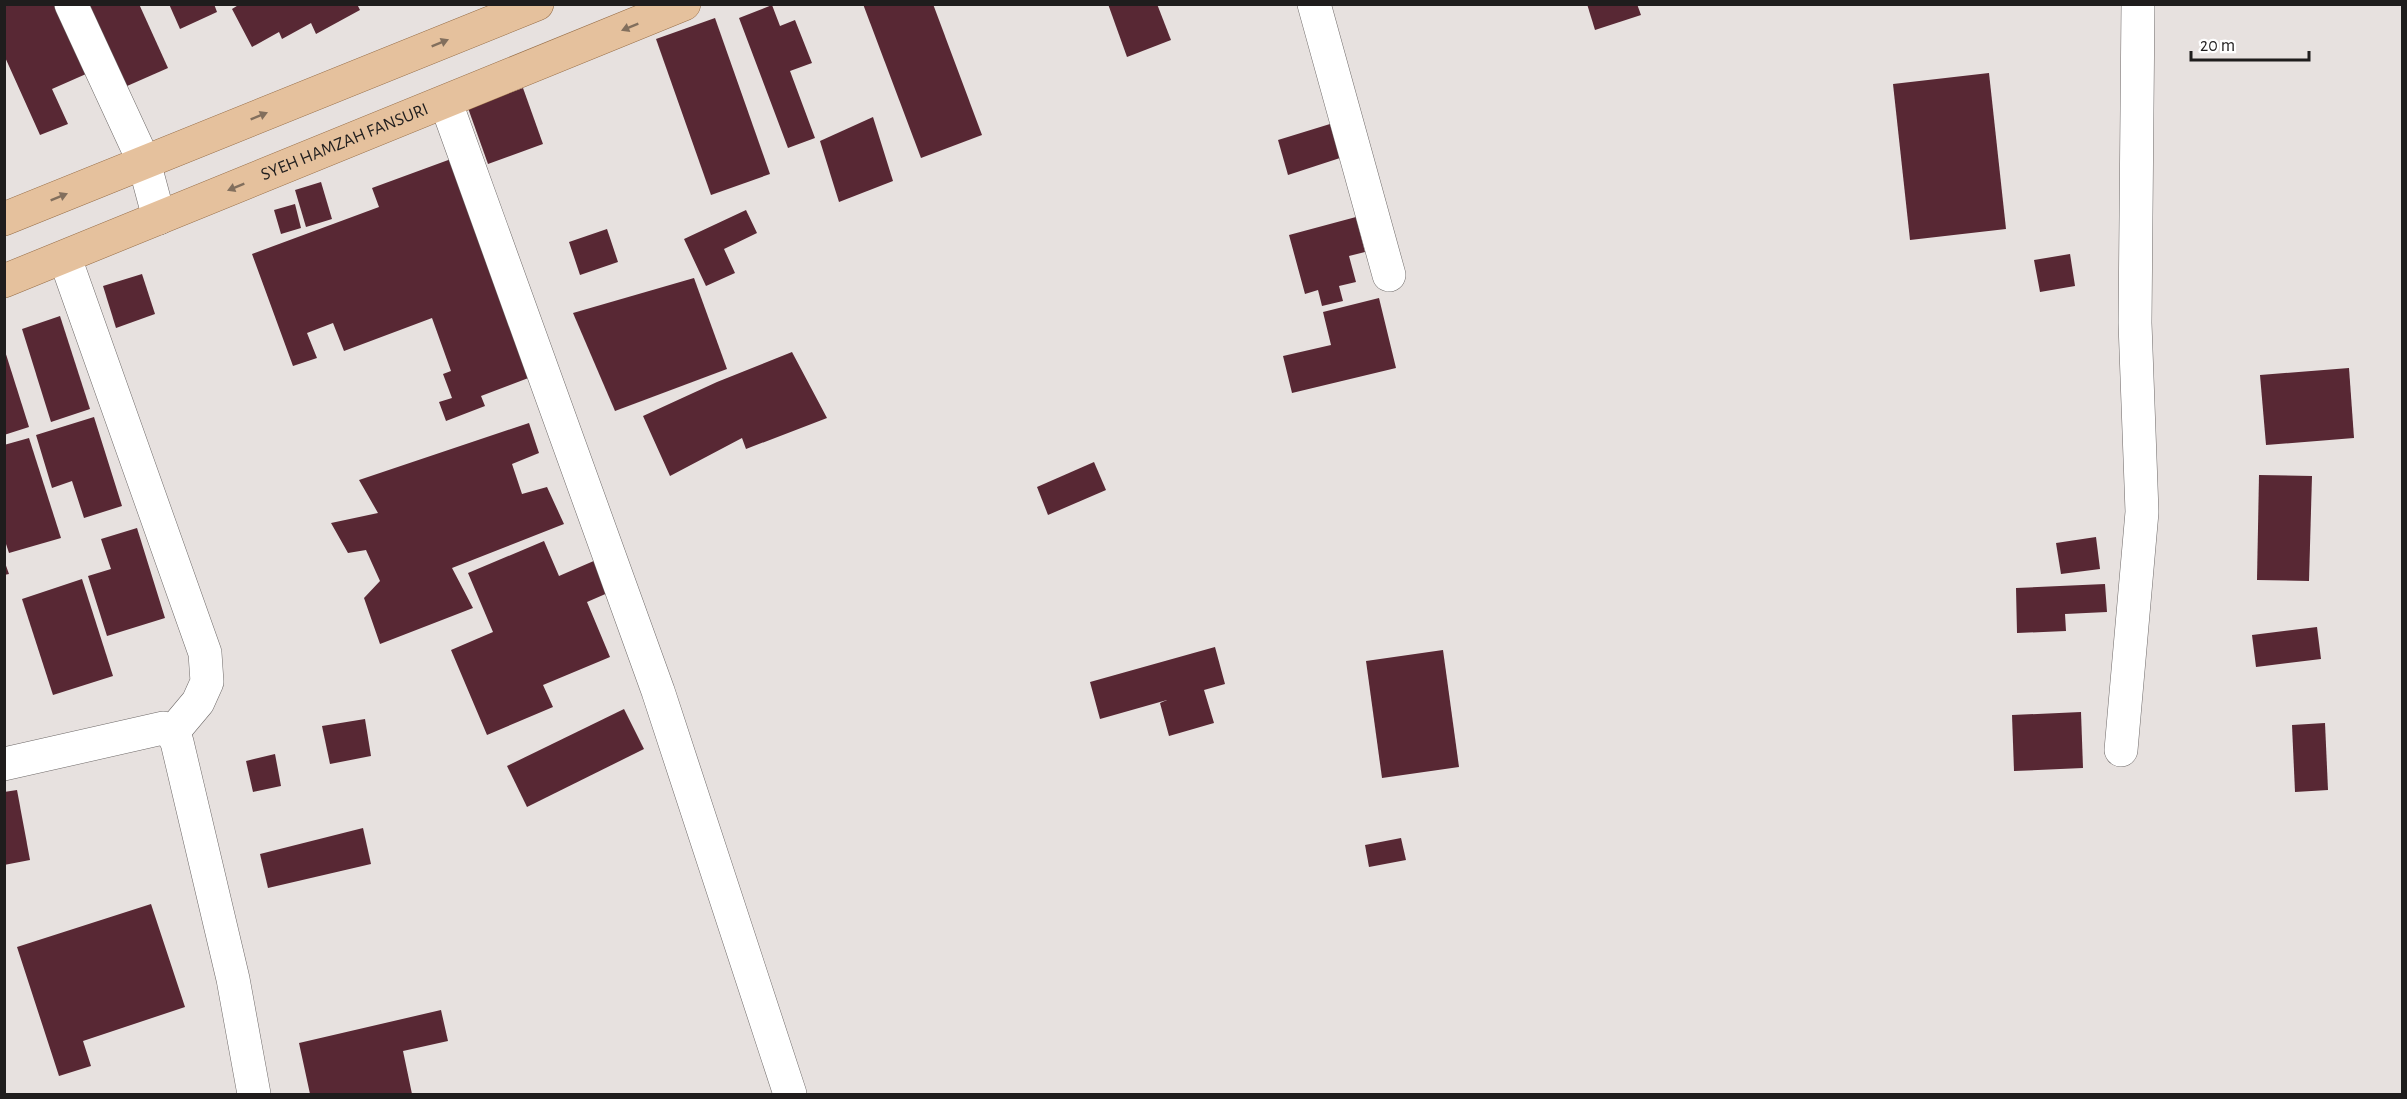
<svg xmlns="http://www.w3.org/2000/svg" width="2407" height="1099" viewBox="0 0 2407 1099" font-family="'Alegreya Sans',sans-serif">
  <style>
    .building { fill: #582834 }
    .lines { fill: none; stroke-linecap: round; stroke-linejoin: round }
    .minor-casing { stroke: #6f6a69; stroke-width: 34 }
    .major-casing { stroke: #956c46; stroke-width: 34 }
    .minor { stroke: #fff; stroke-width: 33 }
    .major { stroke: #e5c19d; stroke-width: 33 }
    .oneway { fill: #826f5d }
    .labels { text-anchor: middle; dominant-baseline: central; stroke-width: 6; stroke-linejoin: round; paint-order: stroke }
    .street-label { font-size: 18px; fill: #1f1d1d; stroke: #fff }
  </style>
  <rect width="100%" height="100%" fill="#e7e1df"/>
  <g class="building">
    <path d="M4,4H55L86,74L52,89L68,124L40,135L4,55Z"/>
    <path d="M80,4H139L168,68L118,90Z"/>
    <path d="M169,4H214L217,12L180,29Z"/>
    <path d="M240,4H357L360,10L316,34L311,23L282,39L279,32L252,47L232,9Z"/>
    <path d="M863,4H933L982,135L921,158Z"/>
    <path d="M1108,4H1157L1171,40L1127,57Z"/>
    <path d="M1587,4H1637L1641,15L1595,30Z"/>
    <path d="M772,5L780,26L795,20L812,63L790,71L815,138L788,148L739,18Z"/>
    <path d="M715,18L770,174L711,195L656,39Z"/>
    <path d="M1989,73L2006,229L1910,240L1893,84Z"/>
    <path d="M523,88L543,144L488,164L468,108Z"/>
    <path d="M873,117L893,181L839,202L820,141Z"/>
    <path d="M1330,124L1340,158L1288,175L1278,140Z"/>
    <path d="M451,159L531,377L481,396L485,406L446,421L439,402L452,398L443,374L451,371L432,318L344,351L333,323L307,333L317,358L293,366L252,254L379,207L372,188Z"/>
    <path d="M321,182L332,219L306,227L295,190Z"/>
    <path d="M295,204L301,228L281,234L274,210Z"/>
    <path d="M746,210L757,233L724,249L735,273L706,286L684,239Z"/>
    <path d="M1356,217L1365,252L1349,256L1356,282L1339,286L1343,301L1322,306L1318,290L1305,294L1289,235Z"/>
    <path d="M607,229L618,262L580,275L569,242Z"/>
    <path d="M2070,254L2075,286L2040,292L2034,260Z"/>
    <path d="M142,274L155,314L116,328L103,286Z"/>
    <path d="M694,278L727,369L615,411L573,313Z"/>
    <path d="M1379,298L1396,368L1292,393L1283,356L1331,345L1323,312Z"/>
    <path d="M60,316L90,409L51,422L22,329Z"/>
    <path d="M4,348L29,427L4,435Z"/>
    <path d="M792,352L827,418L746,449L742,438L670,476L643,416L717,382Z"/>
    <path d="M2349,368L2354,438L2266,445L2260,375Z"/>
    <path d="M94,417L122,506L84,518L72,481L52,488L36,435Z"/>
    <path d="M529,423L539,453L512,464L522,494L547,487L564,524L452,568L473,608L380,644L364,598L380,581L366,550L348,553L331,523L378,513L359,480Z"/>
    <path d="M29,438L61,538L9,553L4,538V445Z"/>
    <path d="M1094,462L1106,490L1048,515L1037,487Z"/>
    <path d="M2259,475L2312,476L2309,581L2257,580Z"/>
    <path d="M137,528L165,618L107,636L88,576L111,569L101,539Z"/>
    <path d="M2096,537L2100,569L2061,574L2056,543Z"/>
    <path d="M544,541L559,576L596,560L610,592L587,602L610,657L543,685L553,707L487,735L451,650L493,632L468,573Z"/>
    <path d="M4,560L9,574L4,575Z"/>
    <path d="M82,579L113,676L53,695L22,599Z"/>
    <path d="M2105,584L2107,612L2065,614L2066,631L2017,633L2016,588Z"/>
    <path d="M2317,627L2321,659L2256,667L2252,635Z"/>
    <path d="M1215,647L1225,684L1204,690L1214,723L1169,736L1160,703L1167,700L1100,719L1090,682Z"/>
    <path d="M1443,650L1459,767L1382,778L1366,661Z"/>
    <path d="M624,709L644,749L527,807L507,766Z"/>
    <path d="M2081,712L2083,768L2014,771L2012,715Z"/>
    <path d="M365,719L371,756L330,764L322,726Z"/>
    <path d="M2325,723L2328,790L2295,792L2292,725Z"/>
    <path d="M275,754L281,786L253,792L246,761Z"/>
    <path d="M17,790L30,860L4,865V792Z"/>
    <path d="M363,828L371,864L268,888L260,854Z"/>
    <path d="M1401,838L1406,860L1369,867L1365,845Z"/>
    <path d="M151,904L185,1007L83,1041L91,1066L59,1076L17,947Z"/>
    <path d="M441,1010L448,1041L403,1051L412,1094H310L299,1043Z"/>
  </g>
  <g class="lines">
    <g class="minor-casing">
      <g id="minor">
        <path d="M71,4L144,162L159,218"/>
        <path d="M1314,4L1389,275"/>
        <path d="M446,103L658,691L790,1094"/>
        <path d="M65,258L205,653L207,682L198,702L172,733"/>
        <path d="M2121,750L2142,512L2135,323L2138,4"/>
        <path d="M4,764L163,728L172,733L177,742L233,979L254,1094"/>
      </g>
    </g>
    <g class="major-casing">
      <g id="major">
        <path d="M4,219L537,4"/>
        <path id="s1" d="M4,281L684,4"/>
      </g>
    </g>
    <use href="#minor" class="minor"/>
    <use href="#major" class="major"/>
  </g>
  <defs><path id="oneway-solid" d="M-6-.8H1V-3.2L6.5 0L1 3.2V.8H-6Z" transform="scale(1.5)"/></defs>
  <g class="oneway">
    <use href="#oneway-solid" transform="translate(630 27) rotate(158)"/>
    <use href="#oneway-solid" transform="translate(440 43) rotate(-22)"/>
    <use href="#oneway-solid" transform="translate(259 116) rotate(-22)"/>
    <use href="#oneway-solid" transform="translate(236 187) rotate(158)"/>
    <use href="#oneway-solid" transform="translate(59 197) rotate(-22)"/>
  </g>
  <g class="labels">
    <g class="street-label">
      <text stroke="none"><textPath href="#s1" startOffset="368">SYEH HAMZAH FANSURI</textPath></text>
    </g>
  </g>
  <rect width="2407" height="1099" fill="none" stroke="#1f1d1d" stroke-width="12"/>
  <path d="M2191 51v9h118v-9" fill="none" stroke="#1f1d1d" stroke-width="3"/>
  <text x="2200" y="51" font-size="18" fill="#1f1d1d" stroke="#ffffff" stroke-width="4.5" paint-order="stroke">20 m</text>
</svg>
